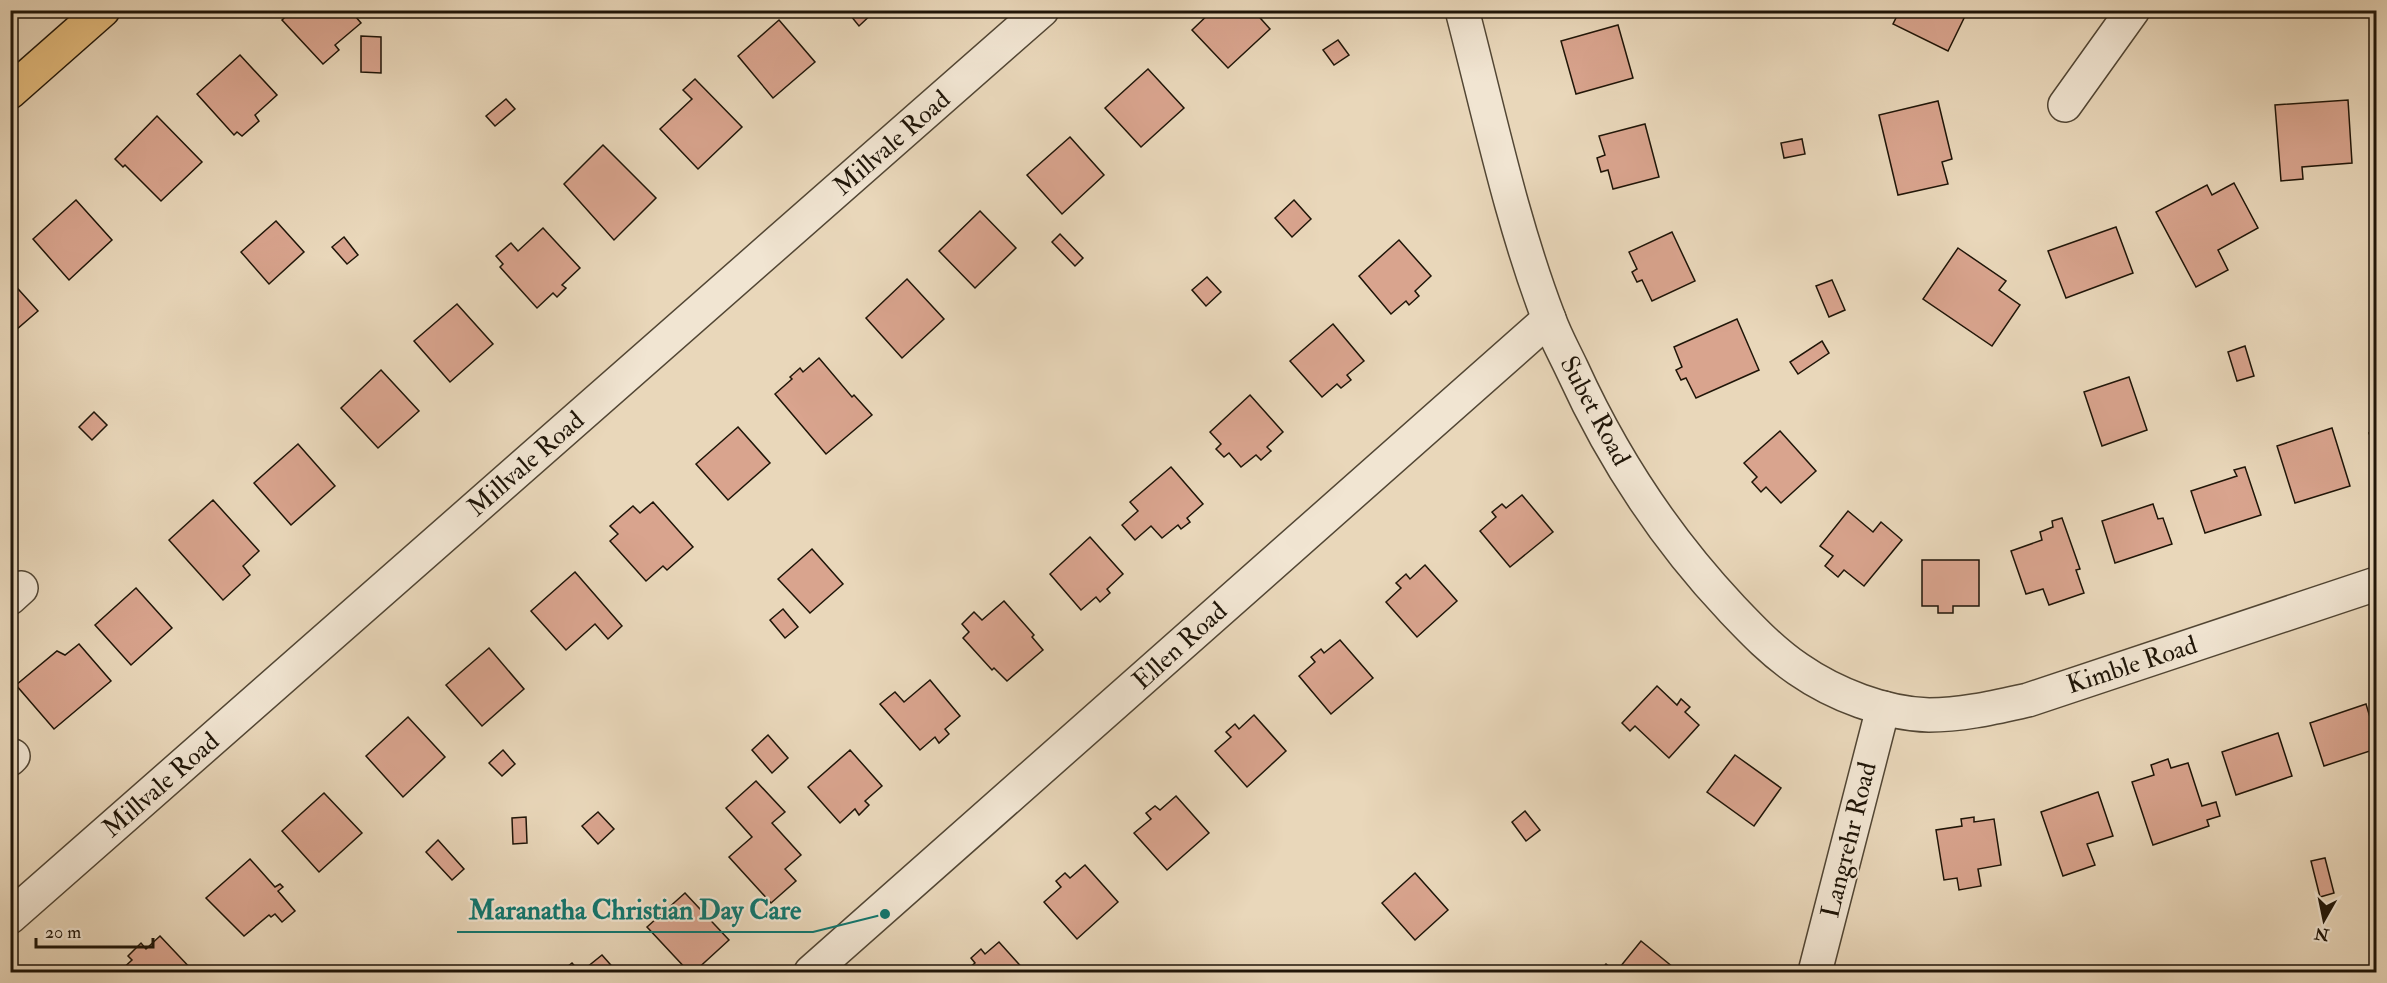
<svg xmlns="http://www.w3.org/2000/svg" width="2387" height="983" viewBox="0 0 2387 983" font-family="'IM FELL Double Pica',serif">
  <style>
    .building { fill: #d9a48e; stroke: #1f1508; stroke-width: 1.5 }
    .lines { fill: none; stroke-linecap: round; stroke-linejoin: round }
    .minor-casing { stroke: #524634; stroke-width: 36 }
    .major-casing { stroke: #1f1508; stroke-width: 36 }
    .minor { stroke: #f1e5d2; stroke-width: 33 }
    .major { stroke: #e4bc7d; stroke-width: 33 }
    .labels { text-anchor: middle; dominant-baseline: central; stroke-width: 4.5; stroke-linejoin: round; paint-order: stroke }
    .street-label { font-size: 26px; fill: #1f1508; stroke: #f1e5d2 }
    .leader { fill: none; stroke: #0f766e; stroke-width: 2 }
    .callout-dot { fill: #0f766e; stroke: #f1e5d2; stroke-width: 2 }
    .callout-label { font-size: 27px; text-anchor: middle; font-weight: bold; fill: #0f766e; stroke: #f1e5d2; stroke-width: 4.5; stroke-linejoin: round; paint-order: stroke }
  </style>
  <rect width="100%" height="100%" fill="#e9d7ba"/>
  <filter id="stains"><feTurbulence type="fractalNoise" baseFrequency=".00333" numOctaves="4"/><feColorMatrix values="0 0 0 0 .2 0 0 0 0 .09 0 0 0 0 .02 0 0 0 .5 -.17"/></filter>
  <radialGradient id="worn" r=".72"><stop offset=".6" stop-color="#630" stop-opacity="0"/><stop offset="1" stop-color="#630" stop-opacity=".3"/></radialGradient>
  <g class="building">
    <path d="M293,10H350L361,23L335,45L339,50L323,64L282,20Z"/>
    <path d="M846,10H876L859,26Z"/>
    <path d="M1213,10H1253L1270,29L1228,68L1192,30Z"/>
    <path d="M1900,10H1968L1948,51L1893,24Z"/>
    <path d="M779,20L815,62L773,98L738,56Z"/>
    <path d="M1618,25L1633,78L1576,94L1561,41Z"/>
    <path d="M361,36L381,37V73L361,72Z"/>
    <path d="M1338,40L1349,55L1334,65L1323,50Z"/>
    <path d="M240,55L277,95L255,115L259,121L242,136L237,132L234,135L197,94Z"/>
    <path d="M1148,69L1184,108L1141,147L1105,108Z"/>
    <path d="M695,79L742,127L698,169L660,129L692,99L683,90Z"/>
    <path d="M506,99L515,109L495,126L486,116Z"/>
    <path d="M2348,100L2352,163L2302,167L2303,179L2281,181L2275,105Z"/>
    <path d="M1938,101L1952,159L1942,162L1948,184L1898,195L1879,115Z"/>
    <path d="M157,116L202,162L161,201L125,165L123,167L115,159Z"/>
    <path d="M1645,124L1659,177L1613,189L1608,170L1601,172L1597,158L1605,155L1599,136Z"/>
    <path d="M1070,137L1104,175L1062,214L1027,175Z"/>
    <path d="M1802,139L1805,154L1784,158L1781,143Z"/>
    <path d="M603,145L656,198L614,240L564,184Z"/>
    <path d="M2234,183L2258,228L2218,250L2228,270L2196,287L2156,212L2207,185L2212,195Z"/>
    <path d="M76,200L112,240L69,280L33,239Z"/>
    <path d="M1294,200L1311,219L1292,237L1275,218Z"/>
    <path d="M980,211L1016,248L975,288L939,251Z"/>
    <path d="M276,221L304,252L269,284L241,252Z"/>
    <path d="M2116,227L2133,273L2066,298L2048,251Z"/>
    <path d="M543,228L580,268L562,285L566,288L557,297L553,293L537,308L500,267L503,264L496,256L511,243L518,251Z"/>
    <path d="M1672,232L1695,281L1652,301L1642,280L1637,282L1632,272L1637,269L1629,252Z"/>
    <path d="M1060,234L1083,258L1075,266L1052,242Z"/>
    <path d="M344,237L358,255L347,264L332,247Z"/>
    <path d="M1399,240L1431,276L1415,291L1419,296L1409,305L1406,301L1391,314L1359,276Z"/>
    <path d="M1958,248L2006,281L1999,290L2020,305L1992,346L1923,299Z"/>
    <path d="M1207,277L1221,292L1206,306L1192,290Z"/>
    <path d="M907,279L944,319L902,358L866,318Z"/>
    <path d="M10,280L38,311L10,335Z"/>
    <path d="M1832,280L1845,310L1829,317L1816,286Z"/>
    <path d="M457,304L493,344L450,382L414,341Z"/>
    <path d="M1737,319L1759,370L1696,398L1686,378L1681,380L1676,370L1682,367L1674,347Z"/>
    <path d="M1333,324L1364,361L1347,375L1351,380L1341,388L1337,384L1322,397L1290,361Z"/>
    <path d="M1822,341L1829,353L1798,374L1790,362Z"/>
    <path d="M2245,346L2254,376L2237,381L2228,352Z"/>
    <path d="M819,358L852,397L854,395L872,415L826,454L775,394L792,379L790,377L800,368L803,372Z"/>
    <path d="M381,370L419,411L378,448L341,408Z"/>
    <path d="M2129,377L2147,430L2102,446L2084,392Z"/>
    <path d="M1250,395L1283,432L1267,447L1271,451L1261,460L1256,455L1241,467L1229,453L1224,457L1216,449L1221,444L1210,432Z"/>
    <path d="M94,412L107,425L92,440L79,427Z"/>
    <path d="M738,427L770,463L728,500L696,464Z"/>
    <path d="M2332,428L2350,486L2295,503L2277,446Z"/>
    <path d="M2376,430V453L2369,433Z"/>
    <path d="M1780,431L1816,471L1781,503L1766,487L1761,492L1752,482L1757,477L1744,463Z"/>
    <path d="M298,444L335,486L291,525L254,483Z"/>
    <path d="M1171,467L1203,504L1187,518L1190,522L1181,529L1178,525L1162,538L1151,526L1135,540L1122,525L1138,511L1130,502Z"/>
    <path d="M2245,467L2261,515L2205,533L2191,491L2237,476L2234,470Z"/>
    <path d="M1522,495L1553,532L1510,567L1480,531L1496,517L1492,512L1502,504L1506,508Z"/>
    <path d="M213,500L259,551L243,566L250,575L223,600L169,540Z"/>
    <path d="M653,502L693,547L667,570L663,566L646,581L610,541L618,534L610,526L633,506L640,513Z"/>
    <path d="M2153,504L2158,519L2163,518L2172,544L2115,563L2102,521Z"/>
    <path d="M1848,511L1873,532L1881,522L1902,540L1864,586L1844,570L1838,577L1825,566L1833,556L1820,546Z"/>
    <path d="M2062,518L2080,569L2076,570L2084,593L2049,605L2043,589L2026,594L2011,551L2042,540L2040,532L2053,527L2052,521Z"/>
    <path d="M1090,537L1123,574L1107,589L1110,593L1100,602L1096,597L1081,610L1050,574Z"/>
    <path d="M812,549L843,584L810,613L778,579Z"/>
    <path d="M1922,560H1979V606H1953V613H1938V606H1922Z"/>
    <path d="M1425,565L1457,601L1417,637L1386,602L1401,588L1396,583L1406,574L1410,579Z"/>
    <path d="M575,572L622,626L608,639L595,624L566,650L531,611Z"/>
    <path d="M136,588L172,628L131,665L95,625Z"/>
    <path d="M1004,601L1034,635L1032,637L1043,650L1007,681L994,668L992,670L963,638L969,632L962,624L974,612L982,620Z"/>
    <path d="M783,609L798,627L785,638L770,620Z"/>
    <path d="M1340,640L1373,678L1331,714L1299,676L1315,662L1311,657L1321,649L1324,653Z"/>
    <path d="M79,644L111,681L54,729L16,685L57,651L65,655Z"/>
    <path d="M489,648L524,689L482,726L446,685Z"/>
    <path d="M930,680L960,716L945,729L949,734L939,743L935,737L920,750L880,704L895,692L904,702Z"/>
    <path d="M1657,686L1677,705L1681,699L1690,707L1685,712L1699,725L1669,758L1635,726L1630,731L1622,723Z"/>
    <path d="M2366,704L2376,737V749L2324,766L2310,723Z"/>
    <path d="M1254,715L1286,751L1247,787L1215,751L1231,737L1226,732L1235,724L1239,729Z"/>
    <path d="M408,717L445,757L403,797L366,756Z"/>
    <path d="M2278,733L2292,776L2236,795L2222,752Z"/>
    <path d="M768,735L788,758L772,773L752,750Z"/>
    <path d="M503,750L515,764L502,776L489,763Z"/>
    <path d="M850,750L882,786L865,801L869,805L859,815L855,809L840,823L808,787Z"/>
    <path d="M1735,755L1781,788L1754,826L1707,792Z"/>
    <path d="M2168,759L2171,768L2188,763L2202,806L2216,802L2220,816L2207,820L2209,826L2153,845L2132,782L2154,775L2151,765Z"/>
    <path d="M756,781L785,812L772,823L801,855L785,869L796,881L771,903L729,857L752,837L726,808Z"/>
    <path d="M2098,792L2113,836L2087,844L2095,865L2063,876L2041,812Z"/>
    <path d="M324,793L362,833L319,872L282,831Z"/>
    <path d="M1176,796L1209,833L1167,870L1134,833L1151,819L1146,813L1155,806L1160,810Z"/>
    <path d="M1525,811L1540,830L1526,841L1512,822Z"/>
    <path d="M598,812L614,829L598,844L582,826Z"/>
    <path d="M526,817L527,843L513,844L512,818Z"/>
    <path d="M1974,817V822L1994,819L2001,865L1978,869L1981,886L1959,890L1957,878L1944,880L1936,830L1962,826L1961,819Z"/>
    <path d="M438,840L464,869L452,880L426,852Z"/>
    <path d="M2325,858L2334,893L2320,897L2311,861Z"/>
    <path d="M250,859L275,887L280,884L283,887L278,891L295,911L282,922L275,914L271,917L269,915L244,936L206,898Z"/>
    <path d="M1085,865L1118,902L1077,939L1044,902L1061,887L1056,881L1065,873L1070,878Z"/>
    <path d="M1415,873L1448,910L1415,940L1382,903Z"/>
    <path d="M685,893L729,940L694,972H689L647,927Z"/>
    <path d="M160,936L194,972H119L132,960L128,956L141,943L146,949Z"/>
    <path d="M1641,941L1679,972H1599L1606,964L1616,972Z"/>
    <path d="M999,942L1026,972H964L975,963L971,958L981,949L985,954Z"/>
    <path d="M602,955L617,972H581Z"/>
    <path d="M572,963L580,972H561Z"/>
  </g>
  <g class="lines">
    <g class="minor-casing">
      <g id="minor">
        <path d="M1462,10C1489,113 1511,220 1549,319C1555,336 1564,352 1572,369C1612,457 1665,538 1732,609C1753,631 1773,652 1798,669C1834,694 1885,714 1929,715C1963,715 1996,707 2028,700L2376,584"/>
        <path d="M2065,105L2133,10"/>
        <path d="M10,598L21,588"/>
        <path d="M10,759L13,756"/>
        <path d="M10,917L1042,10"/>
        <path d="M811,972L1549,319"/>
        <path d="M1815,972L1883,708"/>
      </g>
    </g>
    <g class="major-casing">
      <path id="major" d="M10,92L103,10"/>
    </g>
    <use href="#minor" class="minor"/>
    <use href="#major" class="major"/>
  </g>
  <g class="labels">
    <g class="street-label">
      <text transform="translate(892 143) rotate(-41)">Millvale Road</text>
      <text transform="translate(1595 411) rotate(62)">Subet Road</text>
      <text transform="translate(526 464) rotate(-41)">Millvale Road</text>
      <text transform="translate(1180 646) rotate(-42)">Ellen Road</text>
      <text transform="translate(2132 665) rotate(-18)">Kimble Road</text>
      <text transform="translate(161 785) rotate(-41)">Millvale Road</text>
      <text transform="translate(1849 840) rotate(-76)">Langrehr Road</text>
    </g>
  </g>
  <path class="leader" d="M885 914L813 932H457"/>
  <circle class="callout-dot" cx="885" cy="914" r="6"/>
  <g class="callout-label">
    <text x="635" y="919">Maranatha Christian Day Care</text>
  </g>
  <rect width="2387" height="983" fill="none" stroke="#e9d7ba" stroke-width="36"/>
  <rect x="12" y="12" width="2363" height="959" fill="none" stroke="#1f1508" stroke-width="3"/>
  <rect x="18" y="18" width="2351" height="947" fill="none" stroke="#1f1508" stroke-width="1.5"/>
  <g transform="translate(2324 920) rotate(189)" stroke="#f1e5d2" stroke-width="4.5" paint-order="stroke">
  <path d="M0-4.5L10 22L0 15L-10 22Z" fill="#1f1508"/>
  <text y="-9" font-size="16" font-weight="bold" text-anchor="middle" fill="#1f1508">N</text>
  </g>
  <path d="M36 938v9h117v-9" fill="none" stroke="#1f1508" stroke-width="3"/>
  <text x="45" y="938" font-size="18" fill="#1f1508" stroke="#f1e5d2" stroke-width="4.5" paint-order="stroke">20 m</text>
  <rect width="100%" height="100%" filter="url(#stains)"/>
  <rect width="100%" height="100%" fill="url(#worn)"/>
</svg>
